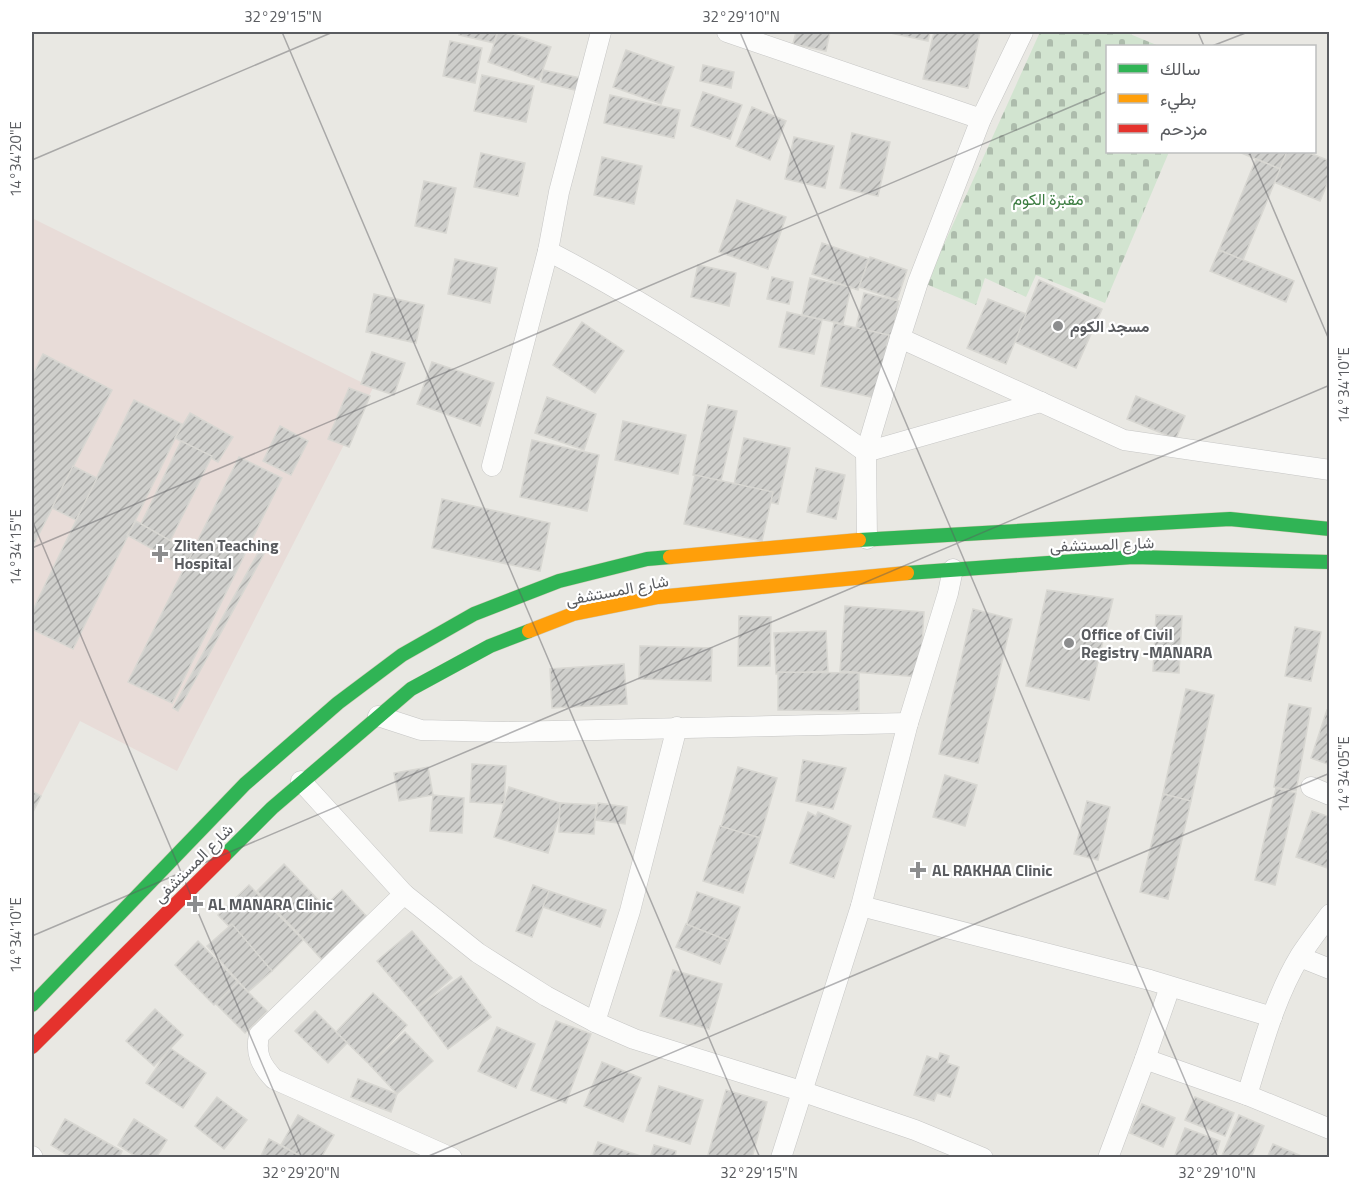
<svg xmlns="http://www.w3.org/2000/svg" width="1361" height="1189" viewBox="0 0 1361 1189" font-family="'Titillium Web',Vazirmatn,sans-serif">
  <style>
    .medical { fill: #e8dcd8 }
    .cemetery { fill: url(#cemetery-stones) }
    .building { fill: url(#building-hatch); stroke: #d8d7d2; stroke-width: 1.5 }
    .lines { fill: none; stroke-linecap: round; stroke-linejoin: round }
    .street-casing { stroke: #c6c6c5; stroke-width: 21 }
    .fast-casing { stroke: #cfc8b3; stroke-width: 15 }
    .slow-casing { stroke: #cfc8b3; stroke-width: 15 }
    .jam-casing { stroke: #cfc8b3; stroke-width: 15 }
    .street { stroke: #fcfcfb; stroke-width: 20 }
    .fast { stroke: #30b455; stroke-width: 14 }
    .slow { stroke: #ff9f0a; stroke-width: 14 }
    .jam { stroke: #e5322d; stroke-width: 14 }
    .ticks { fill: none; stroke: #5a5c60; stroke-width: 1.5; stroke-opacity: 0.45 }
    .poi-dot { fill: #8c8d8e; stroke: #fff; stroke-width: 2 }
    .labels { text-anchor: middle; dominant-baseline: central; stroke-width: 4.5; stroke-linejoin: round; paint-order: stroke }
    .park-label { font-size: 16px; fill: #3c7d41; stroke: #fff }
    .poi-label { font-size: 16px; font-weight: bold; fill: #5a5c60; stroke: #fff; text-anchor: start }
    .street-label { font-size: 16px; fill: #5a5c60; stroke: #fff }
    .neatline { fill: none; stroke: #5a5c60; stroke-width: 2 }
    .ticks-label { font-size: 15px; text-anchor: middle; fill: #5a5c60 }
  </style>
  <defs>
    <pattern id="cemetery-stones" width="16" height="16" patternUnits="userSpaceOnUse" patternTransform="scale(1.5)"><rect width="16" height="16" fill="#d2e4d0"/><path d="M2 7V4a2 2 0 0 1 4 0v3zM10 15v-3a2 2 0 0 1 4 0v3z" fill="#adbcac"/></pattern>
    <pattern id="building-hatch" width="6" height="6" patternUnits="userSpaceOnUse" patternTransform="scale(1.5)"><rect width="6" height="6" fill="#cfcfcc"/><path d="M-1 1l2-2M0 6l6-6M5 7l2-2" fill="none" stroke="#ababa9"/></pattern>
  </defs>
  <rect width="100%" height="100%" fill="#e9e8e3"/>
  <path class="medical" d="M32,218L373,388L177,771L80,721L32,814Z"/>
  <path class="cemetery" d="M1040,32H1125L1159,46H1108V152H1169L1105,303L1036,275L1026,297L985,278L976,305L926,284Z"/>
  <g class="building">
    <path d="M460,32H497L494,43L459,35Z"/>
    <path d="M498,32H507L551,47L539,80L488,62Z"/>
    <path d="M796,32H830L826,51L793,44Z"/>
    <path d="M890,32H930L928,41L890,33Z"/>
    <path d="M934,32H980L968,88L923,79Z"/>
    <path d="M450,41L482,48L475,83L443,76Z"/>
    <path d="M626,50L674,67L661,104L613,87Z"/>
    <path d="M703,65L734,72L731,88L700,81Z"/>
    <path d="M543,70L581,78L579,91L541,82Z"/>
    <path d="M482,75L534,86L526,122L474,111Z"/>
    <path d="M703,92L742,105L730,139L691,126Z"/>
    <path d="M610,95L680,110L674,138L604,123Z"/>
    <path d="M752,107L786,121L770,160L736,146Z"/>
    <path d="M852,133L890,142L878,196L840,188Z"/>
    <path d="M794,137L834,146L825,188L785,179Z"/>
    <path d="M1239,152H1287L1280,169Z"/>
    <path d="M1287,152H1307L1330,161V177L1320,201L1274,182Z"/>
    <path d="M481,153L525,163L518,196L474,187Z"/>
    <path d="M602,157L642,166L634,204L594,195Z"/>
    <path d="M1256,159L1280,169L1243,260L1219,250Z"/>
    <path d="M424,181L456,188L446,233L415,226Z"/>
    <path d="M737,200L786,217L768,269L719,252Z"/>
    <path d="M822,243L869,259L858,290L812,274Z"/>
    <path d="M1219,250L1294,281L1286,302L1210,271Z"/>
    <path d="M870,257L907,270L897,300L859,287Z"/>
    <path d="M455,259L497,268L490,303L448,294Z"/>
    <path d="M698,265L736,273L729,306L691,297Z"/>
    <path d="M772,277L793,282L789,304L767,299Z"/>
    <path d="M810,278L851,287L843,324L802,315Z"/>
    <path d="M1039,280L1102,309L1076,368L1015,342Z"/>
    <path d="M864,293L899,301L892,336L856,328Z"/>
    <path d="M374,294L424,305L416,343L366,332Z"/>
    <path d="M988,299L1026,314L1006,364L967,348Z"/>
    <path d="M787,312L822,320L814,354L779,347Z"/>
    <path d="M582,322L624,351L595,393L553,365Z"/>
    <path d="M834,323L889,335L876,398L821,386Z"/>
    <path d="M372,352L405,363L394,395L361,384Z"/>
    <path d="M43,354L112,390L32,548V377Z"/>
    <path d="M432,362L494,383L480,426L417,404Z"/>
    <path d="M349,388L370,396L349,447L328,439Z"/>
    <path d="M1136,396L1185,416L1176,439L1127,419Z"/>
    <path d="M547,397L596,414L584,450L535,433Z"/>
    <path d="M134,400L182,424L73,649L32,629V612Z"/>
    <path d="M708,405L737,411L721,481L693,475Z"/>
    <path d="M190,413L233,437L218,462L175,438Z"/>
    <path d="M623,421L686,435L678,474L615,460Z"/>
    <path d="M280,426L308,441L291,475L263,461Z"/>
    <path d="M744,438L790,448L778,504L732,494Z"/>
    <path d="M532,440L599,455L587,511L520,497Z"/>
    <path d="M181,441L212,456L170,541L140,526Z"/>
    <path d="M239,457L282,478L172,703L128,682Z"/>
    <path d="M73,466L97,478L76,520L52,508Z"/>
    <path d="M816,468L845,475L836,519L807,512Z"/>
    <path d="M695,475L773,492L762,541L684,524Z"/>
    <path d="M442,499L550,523L540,571L432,548Z"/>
    <path d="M136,521L192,553L185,567L127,535Z"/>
    <path d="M265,540L270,543L178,711L173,708Z"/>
    <path d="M1047,590L1113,599L1089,700L1026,686Z"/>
    <path d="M845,606L924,612L920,677L840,671Z"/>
    <path d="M973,609L1012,619L978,763L939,754Z"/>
    <path d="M1156,615L1182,616L1179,673L1153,671Z"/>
    <path d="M739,616L771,617L770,666H738Z"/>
    <path d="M1295,627L1321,632L1311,681L1285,676Z"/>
    <path d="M826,631L828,671L776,674L774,633Z"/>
    <path d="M640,646L712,648L711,681L639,679Z"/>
    <path d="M624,664L627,704L552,708L550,669Z"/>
    <path d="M778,672L859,673V711L778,710Z"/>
    <path d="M1186,689L1214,695L1191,801L1163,794Z"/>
    <path d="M1289,704L1311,708L1296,791L1274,787Z"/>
    <path d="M1327,710L1330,711V765L1311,758Z"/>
    <path d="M803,760L846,768L833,809L796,801Z"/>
    <path d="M472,764L506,766L504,804L470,802Z"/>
    <path d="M428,767L433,795L399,801L394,773Z"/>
    <path d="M738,767L777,778L760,838L721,827Z"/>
    <path d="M945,775L977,785L965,826L933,817Z"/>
    <path d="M509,787L563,804L548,853L494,837Z"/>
    <path d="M1276,788L1296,793L1275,885L1255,880Z"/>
    <path d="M32,791L41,796L32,814Z"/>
    <path d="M1163,794L1191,801L1168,899L1140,892Z"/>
    <path d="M433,795L464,798L462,833L430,831Z"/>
    <path d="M1087,801L1110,807L1098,860L1074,854Z"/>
    <path d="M560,803L596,805L594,834L559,832Z"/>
    <path d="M598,803L627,807L625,824L595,820Z"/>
    <path d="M1312,811L1330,817V869L1296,857Z"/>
    <path d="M808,812L816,816L818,812L851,826L834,878L790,863Z"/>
    <path d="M720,826L760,838L743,893L703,881Z"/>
    <path d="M284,864L324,906L297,932L257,891Z"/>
    <path d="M249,885L303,940L272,971L218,915Z"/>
    <path d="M533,885L549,891L532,937L516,931Z"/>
    <path d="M342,890L370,920L324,962L297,932Z"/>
    <path d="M549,891L606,910L600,927L543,907Z"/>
    <path d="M697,892L740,907L729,941L686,927Z"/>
    <path d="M232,924L272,971L248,992L207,946Z"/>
    <path d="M686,924L729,941L720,964L676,947Z"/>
    <path d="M412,931L452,978L417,1008L377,961Z"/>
    <path d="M198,941L238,982L214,1005L175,965Z"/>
    <path d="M673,970L722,984L709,1029L660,1016Z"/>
    <path d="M461,976L491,1017L448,1049L417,1008Z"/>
    <path d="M238,982L267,1011L245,1033L216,1004Z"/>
    <path d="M373,993L407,1025L370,1065L336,1032Z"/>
    <path d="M155,1009L183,1035L154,1066L126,1041Z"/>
    <path d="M315,1011L347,1043L328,1063L295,1031Z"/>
    <path d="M556,1021L591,1034L566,1103L531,1090Z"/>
    <path d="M497,1027L535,1044L516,1088L478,1071Z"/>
    <path d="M405,1032L433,1061L397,1094L370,1065Z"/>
    <path d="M170,1048L206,1073L183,1108L146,1083Z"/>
    <path d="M940,1053L949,1056L947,1063L959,1067L950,1097L937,1093L934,1101L914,1095L927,1056L938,1060Z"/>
    <path d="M602,1062L641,1078L623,1122L584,1106Z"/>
    <path d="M358,1079L397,1094L391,1112L351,1097Z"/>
    <path d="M659,1086L703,1100L690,1144L646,1131Z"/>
    <path d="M726,1090L767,1102L752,1158H717L708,1155Z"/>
    <path d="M217,1097L247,1120L224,1149L195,1126Z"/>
    <path d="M1195,1097L1234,1113L1225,1136L1185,1120Z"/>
    <path d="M1142,1104L1175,1118L1163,1147L1130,1133Z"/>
    <path d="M298,1115L334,1135L321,1158H303L281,1145Z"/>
    <path d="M1239,1115L1264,1126L1251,1158H1221Z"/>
    <path d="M65,1119L122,1151L119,1158H72L51,1145Z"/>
    <path d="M134,1119L167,1140L156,1158H138L118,1145Z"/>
    <path d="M1185,1128L1220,1141L1215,1158H1183L1175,1155Z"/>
    <path d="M269,1139L304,1158H260Z"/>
    <path d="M598,1142L644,1157L643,1158H592Z"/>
    <path d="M1273,1144L1306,1158H1267Z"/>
    <path d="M654,1145L676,1151L675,1158H650Z"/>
  </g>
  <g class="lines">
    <g class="street-casing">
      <g id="street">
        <path d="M727,32L981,119"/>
        <path d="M548,251C659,309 764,379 866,452L1041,402"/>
        <path d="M900,338L1124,440L1330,470"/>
        <path d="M492,466L548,251L559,192L601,32"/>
        <path d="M867,539L866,452L900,338L918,282L981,119L1023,32"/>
        <path d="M378,716L421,730L504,732L908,723"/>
        <path d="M301,781L404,894L478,953L546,996L595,1022L634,1039L801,1091L915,1130L983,1158"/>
        <path d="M1311,787L1330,795"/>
        <path d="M404,894L259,1035C255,1054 261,1065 274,1079L452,1158"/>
        <path d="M861,906L1150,980L1272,1017"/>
        <path d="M1300,957L1330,969"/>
        <path d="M595,1022L630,911L677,727"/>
        <path d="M1145,1059L1247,1095L1330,1129"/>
        <path d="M1247,1095C1262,1048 1274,999 1300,956C1309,942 1320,928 1330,914"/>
        <path d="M32,1156L33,1158"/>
        <path d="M781,1158L861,906L908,723L948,593L953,569"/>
        <path d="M1108,1158L1145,1059L1170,987"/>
      </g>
    </g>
    <g class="fast-casing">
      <g id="fast">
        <path d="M859,540L1230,519L1330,529"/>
        <path d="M907,573L1133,557L1330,562"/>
        <path d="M224,856L272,808L411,689L490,646L529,631"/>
        <path d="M32,1005L245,784L338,703L402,655L474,614L559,581L647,559L670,557"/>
      </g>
    </g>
    <g class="slow-casing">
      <g id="slow">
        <path d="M670,557L859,540"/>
        <path d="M529,631L573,614L658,597L907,573"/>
      </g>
    </g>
    <g class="jam-casing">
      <path id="jam" d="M32,1047L224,856"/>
    </g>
    <use href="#street" class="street"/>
    <use href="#fast" class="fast"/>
    <use href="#slow" class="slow"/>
    <use href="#jam" class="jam"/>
  </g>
  <path class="ticks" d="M282,32L760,1158M740,32L1218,1158M1198,32L1204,46M1212,46L1248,32M1249,152L1330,342M32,160L333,32M32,520L302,1158M32,548L1108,91M32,936L1330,385M424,1158L1330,773"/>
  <g class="poi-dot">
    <circle cx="1058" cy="326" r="6"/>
    <path d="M157 545h6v6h6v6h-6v6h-6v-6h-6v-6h6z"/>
    <circle cx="1069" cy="643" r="6"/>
    <path d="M915 861h6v6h6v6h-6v6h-6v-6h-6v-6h6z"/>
    <path d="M192 895h6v6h6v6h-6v6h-6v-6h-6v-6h6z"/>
  </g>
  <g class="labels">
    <g class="park-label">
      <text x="1048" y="199">مقبرة الكوم</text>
    </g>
    <g class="poi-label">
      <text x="1070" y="326">مسجد الكوم</text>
      <text x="174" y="545">Zliten Teaching<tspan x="174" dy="18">Hospital</tspan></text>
      <text x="1081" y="634">Office of Civil<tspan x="1081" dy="18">Registry -MANARA</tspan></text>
      <text x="932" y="870">AL RAKHAA Clinic</text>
      <text x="208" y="904">AL MANARA Clinic</text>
    </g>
    <g class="street-label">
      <text transform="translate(1102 544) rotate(-2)">شارع المستشفى</text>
      <text transform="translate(617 590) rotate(-11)">شارع المستشفى</text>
      <text transform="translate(193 863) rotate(-45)">شارع المستشفى</text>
    </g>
  </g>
  <rect width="1361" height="1189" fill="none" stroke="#ffffff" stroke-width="66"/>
  <rect x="1106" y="45" width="210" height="108" fill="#ffffff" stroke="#bdbebf" stroke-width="1.5"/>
  <rect x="1118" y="64" width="30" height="9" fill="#30b455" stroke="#bdbebf" stroke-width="1.5"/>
  <text x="1160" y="75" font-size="18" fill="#5a5c60">سالك</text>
  <rect x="1118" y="94" width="30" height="9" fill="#ff9f0a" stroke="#bdbebf" stroke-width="1.5"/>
  <text x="1160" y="105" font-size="18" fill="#5a5c60">بطيء</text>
  <rect x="1118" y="124" width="30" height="9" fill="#e5322d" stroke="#bdbebf" stroke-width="1.5"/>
  <text x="1160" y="135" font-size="18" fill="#5a5c60">مزدحم</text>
  <rect x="33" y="33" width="1295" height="1123" class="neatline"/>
  <g class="ticks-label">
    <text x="283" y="22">32°29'15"N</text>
    <text x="741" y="22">32°29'10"N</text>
    <text transform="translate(16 159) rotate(-90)" y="5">14°34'20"E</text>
    <text transform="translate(1344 385) rotate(-90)" y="5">14°34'10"E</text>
    <text transform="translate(16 547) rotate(-90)" y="5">14°34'15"E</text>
    <text transform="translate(1344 774) rotate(-90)" y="5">14°34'05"E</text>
    <text transform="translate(16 935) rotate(-90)" y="5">14°34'10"E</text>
    <text x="301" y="1178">32°29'20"N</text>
    <text x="759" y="1178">32°29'15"N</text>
    <text x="1217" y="1178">32°29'10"N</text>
  </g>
</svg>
